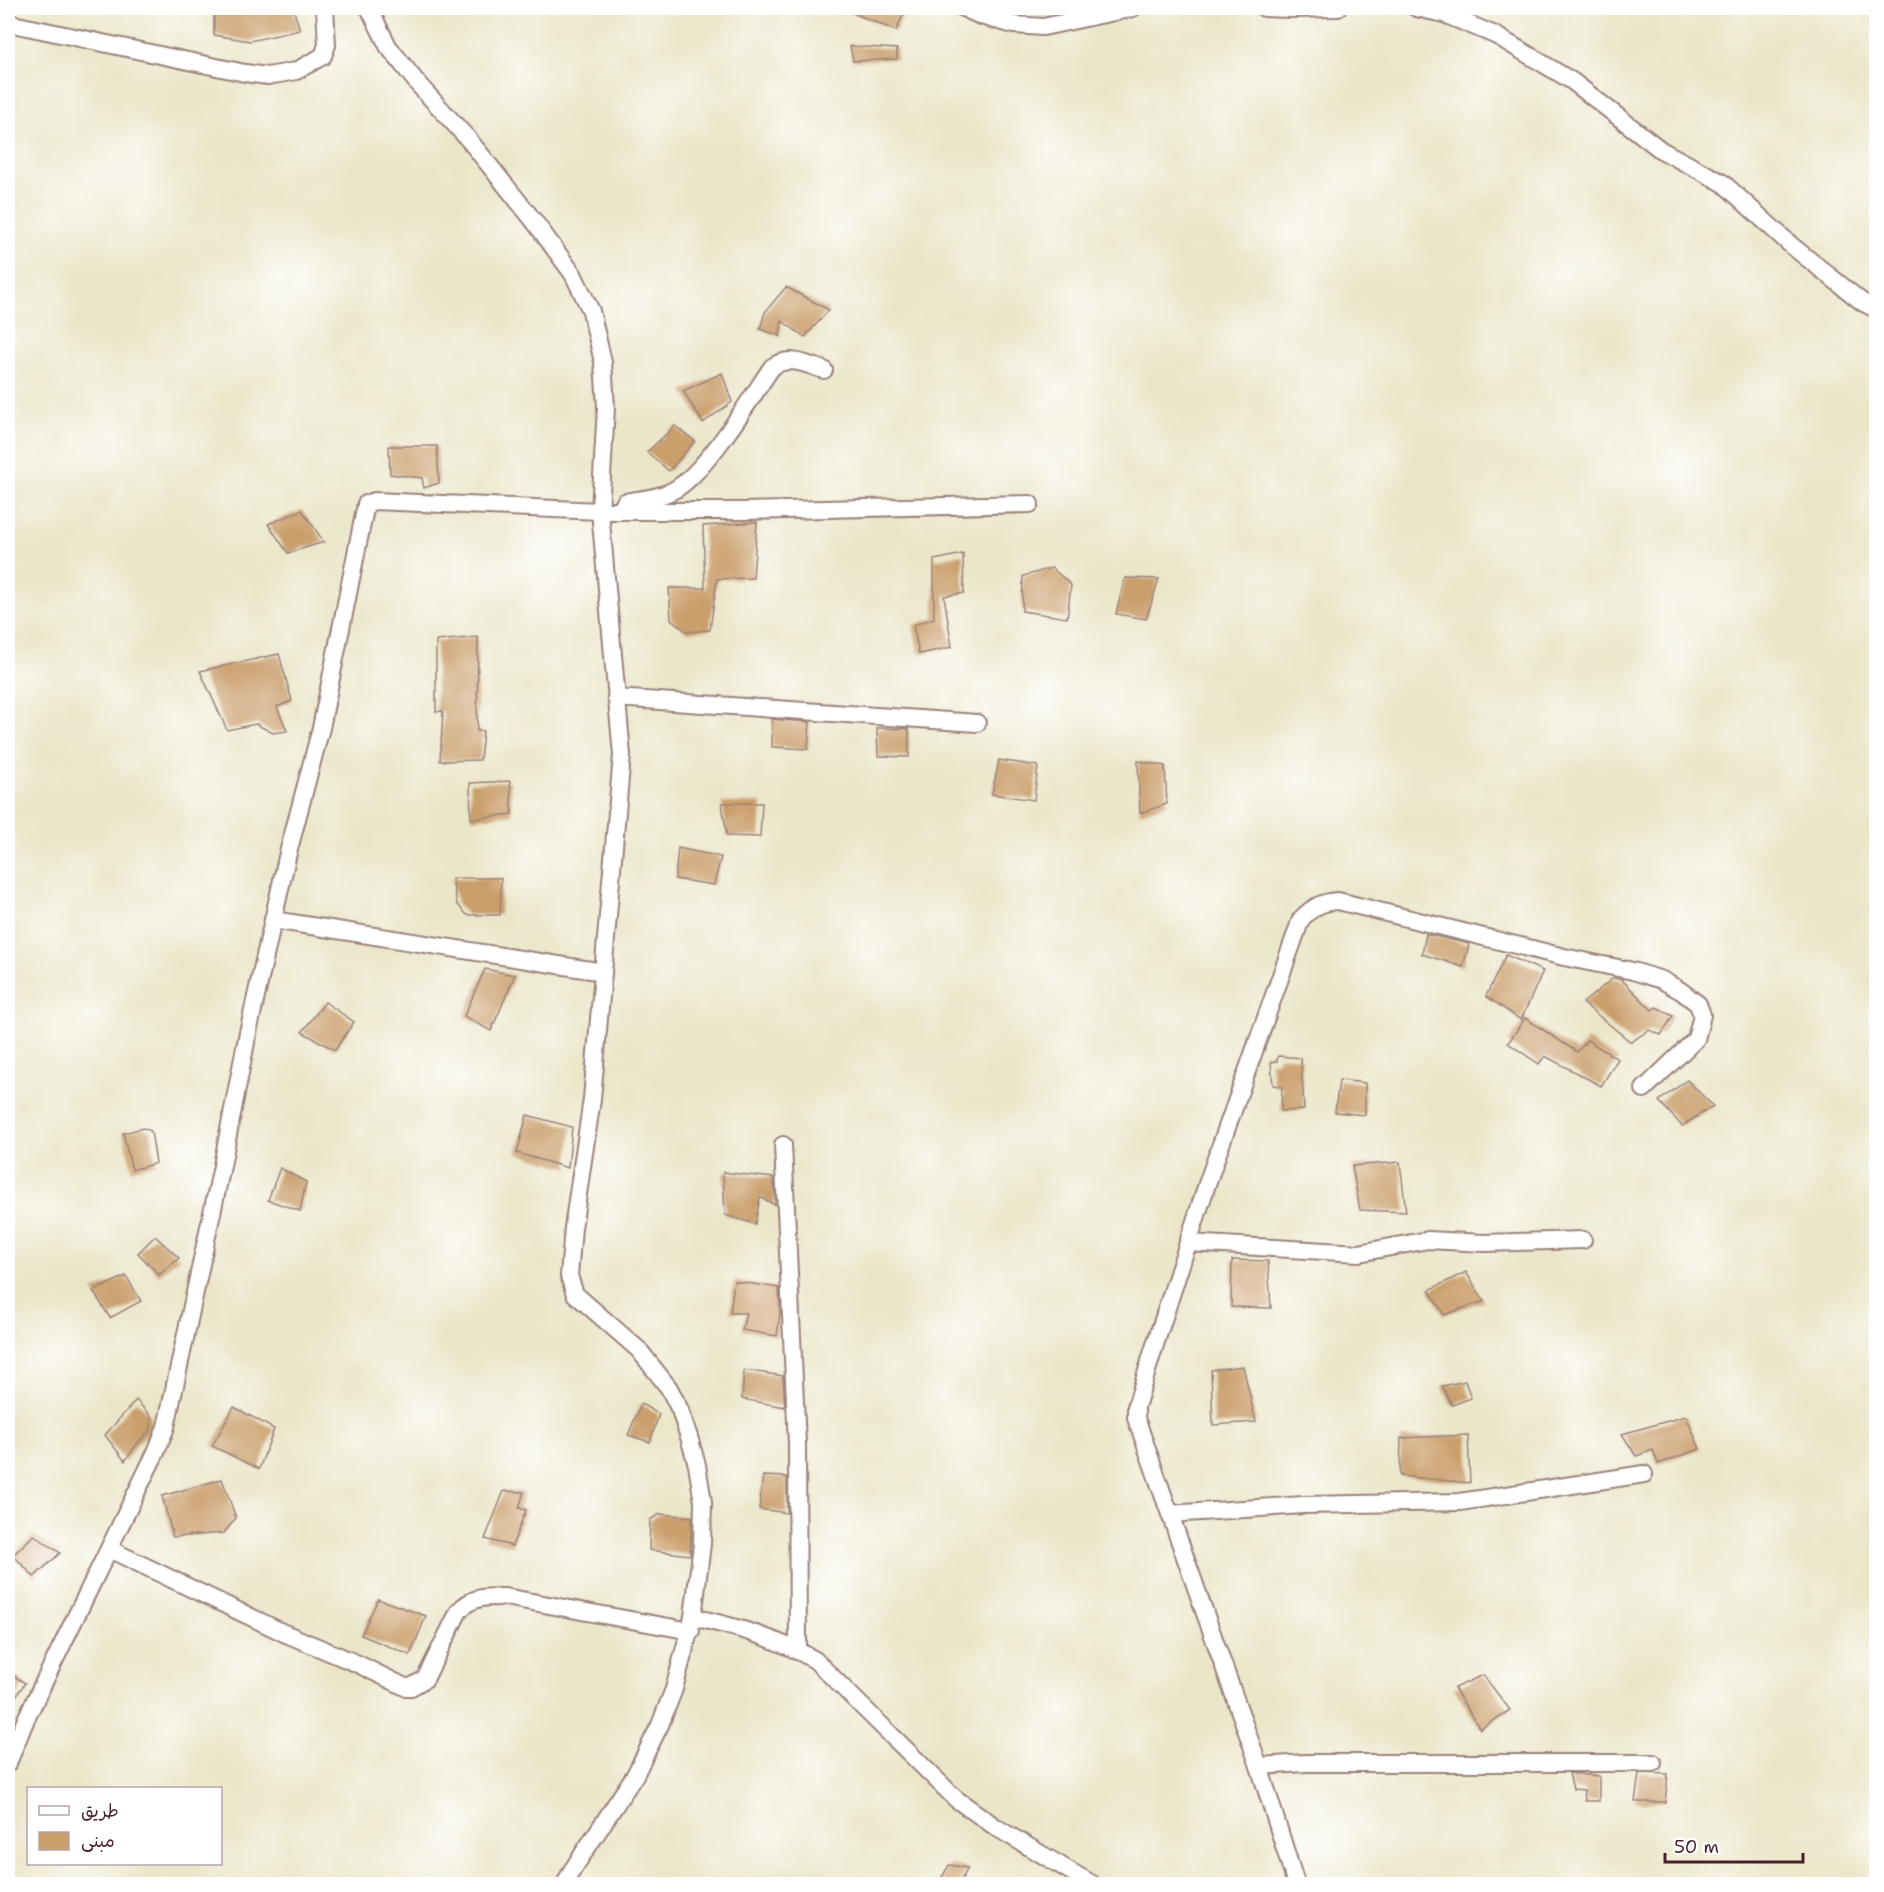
<svg xmlns="http://www.w3.org/2000/svg" width="1884" height="1892" viewBox="0 0 1884 1892" font-family="'Shantell Sans','Playpen Sans Arabic',sans-serif">
  <style>
    .building { fill: #ca9f6c }
    .lines { fill: none; stroke-linecap: round; stroke-linejoin: round }
    .minor-casing { stroke: #9a827a; stroke-width: 20 }
    .minor { stroke: #fff; stroke-width: 16 }
  </style>
  <rect width="100%" height="100%" fill="#fff"/>
  <filter id="ink" filterUnits="userSpaceOnUse"><feTurbulence type="fractalNoise" baseFrequency=".0167" numOctaves="2"/><feDisplacementMap in="SourceGraphic" scale="12" xChannelSelector="R" yChannelSelector="G"/><feConvolveMatrix kernelMatrix="1 2 1 2 8 2 1 2 1" color-interpolation-filters="sRGB"/></filter>
  <filter id="wash" filterUnits="userSpaceOnUse"><feTurbulence type="fractalNoise" baseFrequency=".008" numOctaves="4" result="noise"/><feDisplacementMap in="SourceGraphic" scale="24" xChannelSelector="R" yChannelSelector="G"/><feGaussianBlur stdDeviation="1.35" result="paint"/><feColorMatrix in="noise" values="0 0 0 0 0 0 0 0 0 0 0 0 0 0 0 0 0 1.4 0 .05"/><feComposite in="paint" operator="in"/></filter>
  <g filter="url(#wash)">
    <rect width="100%" height="100%" fill="#ebe6c9"/>
    <g id="blocks">
      <g class="building">
        <path d="M214,8H293L300,30L250,41L214,35Z"/>
        <path d="M841,8H906L896,31Z"/>
        <path d="M850,46L897,49V59L853,61Z"/>
        <path d="M786,287L829,310L805,337L782,321L780,336L760,329L765,312Z"/>
        <path d="M722,373L732,402L703,423L683,391Z"/>
        <path d="M675,426L695,441L669,471L647,452Z"/>
        <path d="M389,446H437L439,483L424,488L422,478L390,474Z"/>
        <path d="M302,510L324,542L288,553L268,524Z"/>
        <path d="M757,522L753,578L717,579L710,630L687,632L671,619L669,588H705L703,526Z"/>
        <path d="M963,554L964,593L944,596L952,647L919,654L913,625L934,618V560Z"/>
        <path d="M1052,568L1071,585L1067,618L1022,611L1023,576Z"/>
        <path d="M1125,578L1159,579L1146,619L1116,614Z"/>
        <path d="M478,637L477,731H483L480,760L440,761L443,711L436,712V641Z"/>
        <path d="M279,654L292,701L277,707L287,731L273,733L256,724L227,730L200,671Z"/>
        <path d="M772,719L810,722L808,749L772,747Z"/>
        <path d="M877,728L909,729V757L878,756Z"/>
        <path d="M999,760L1038,766L1034,800L992,794Z"/>
        <path d="M1138,761L1165,766L1167,804L1140,813Z"/>
        <path d="M510,781L512,814L471,819L470,783Z"/>
        <path d="M722,803H762L760,837L727,836Z"/>
        <path d="M678,848L721,857L714,885L675,879Z"/>
        <path d="M452,878H501L500,915H467L457,904Z"/>
        <path d="M1426,934L1469,944L1463,967L1422,954Z"/>
        <path d="M1506,955L1543,971L1521,1020L1486,996Z"/>
        <path d="M485,969L515,975L491,1031L464,1016Z"/>
        <path d="M1613,978L1622,980L1652,1010L1656,1007L1673,1016L1661,1035L1649,1030L1631,1042L1583,1003Z"/>
        <path d="M325,1002L354,1022L335,1050L302,1032Z"/>
        <path d="M1525,1018L1577,1052L1587,1040L1618,1059L1601,1086L1545,1056L1539,1064L1508,1043Z"/>
        <path d="M1278,1056L1301,1058L1304,1110L1281,1111L1282,1087L1273,1085L1271,1062L1277,1061Z"/>
        <path d="M1339,1080L1365,1083V1115L1335,1112Z"/>
        <path d="M1687,1080L1713,1106L1682,1126L1659,1101Z"/>
        <path d="M527,1115L572,1127L568,1168L517,1153Z"/>
        <path d="M143,1128L151,1131L156,1163L132,1170L123,1133Z"/>
        <path d="M1400,1162L1406,1212L1360,1210L1352,1166Z"/>
        <path d="M280,1168L306,1182L300,1211L268,1200Z"/>
        <path d="M723,1172L774,1178L775,1205L760,1197L755,1224L725,1215Z"/>
        <path d="M155,1236L179,1258L159,1275L138,1253Z"/>
        <path d="M1232,1260L1268,1261L1271,1308L1231,1307Z"/>
        <path d="M1466,1272L1484,1301L1444,1315L1429,1290Z"/>
        <path d="M126,1276L141,1301L110,1318L93,1291Z"/>
        <path d="M734,1281L779,1288L780,1313L777,1336L742,1330L746,1313H730Z"/>
        <path d="M1243,1366L1256,1422L1213,1425L1211,1370Z"/>
        <path d="M744,1370L783,1376L785,1407L742,1399Z"/>
        <path d="M1465,1381L1471,1398L1452,1405L1442,1386Z"/>
        <path d="M136,1400L151,1416V1429L137,1444L125,1461L105,1435Z"/>
        <path d="M641,1404L659,1414L650,1442L628,1435Z"/>
        <path d="M234,1407L274,1429L259,1469L212,1446Z"/>
        <path d="M1686,1416L1700,1449L1658,1464L1653,1450L1636,1456L1622,1434Z"/>
        <path d="M1468,1435L1470,1483L1400,1476L1401,1438Z"/>
        <path d="M763,1476L787,1477V1513L759,1509Z"/>
        <path d="M222,1479L236,1518L224,1533L173,1537L162,1496Z"/>
        <path d="M504,1491L524,1492L519,1508L526,1510L512,1546L485,1539Z"/>
        <path d="M660,1514L692,1517L690,1555L649,1550L650,1520Z"/>
        <path d="M34,1535L60,1553L34,1577L13,1555Z"/>
        <path d="M378,1599L426,1616L410,1655L361,1635Z"/>
        <path d="M8,1672L25,1683L8,1708Z"/>
        <path d="M1483,1675L1510,1710L1480,1729L1454,1688Z"/>
        <path d="M1569,1773L1599,1776V1801H1585L1584,1790L1573,1789Z"/>
        <path d="M1639,1773L1668,1774L1665,1802H1635Z"/>
        <path d="M949,1865L968,1868L959,1884H938Z"/>
      </g>
    </g>
  </g>
  <g filter="url(#ink)">
    <use href="#blocks" fill-opacity="0" stroke="#9a827a" stroke-width="1.5"/>
    <g class="lines">
      <g class="minor-casing">
        <g id="minor">
          <path d="M369,8L388,46L418,84L469,140L534,221L573,274L591,311L603,362L606,407L600,511L622,755L592,1099L573,1228L569,1276L575,1294L639,1350L669,1388L680,1410L689,1437L697,1465L703,1502L702,1544L693,1617L674,1689L660,1725L635,1775L571,1872L565,1884"/>
          <path d="M963,8L981,16L1014,25L1043,27L1133,8"/>
          <path d="M1264,8L1290,9L1338,8"/>
          <path d="M1416,8L1444,14L1495,35L1572,81L1661,150L1723,183L1792,246L1862,302L1876,309"/>
          <path d="M8,23L245,73L268,76L296,71L323,56L327,45L325,8"/>
          <path d="M621,510L625,502C642,499 659,498 674,490C707,471 750,399 772,367C790,355 805,364 824,370"/>
          <path d="M616,698L977,723"/>
          <path d="M273,920L603,972"/>
          <path d="M783,1145L797,1444L798,1650"/>
          <path d="M1188,1243L1359,1253L1428,1240L1484,1243L1583,1240"/>
          <path d="M1170,1514L1303,1505L1460,1502L1644,1474"/>
          <path d="M109,1549L284,1633L358,1664L405,1687H411L425,1679L459,1611C472,1596 486,1597 505,1597L691,1631"/>
          <path d="M693,1617C736,1627 777,1638 815,1660L956,1799L997,1828L1092,1884"/>
          <path d="M8,1763L26,1719L156,1452L166,1427L221,1171L247,1037L288,853L321,728L366,504L374,501L600,511H744L1030,504"/>
          <path d="M1259,1766L1306,1763H1653"/>
          <path d="M1296,1884L1259,1766L1136,1418V1407L1153,1351L1208,1181L1301,919C1313,907 1321,902 1338,901L1564,957L1633,971L1662,980L1681,991L1698,1004L1702,1015L1696,1039L1644,1089"/>
        </g>
      </g>
      <use href="#minor" class="minor"/>
    </g>
  </g>
  <rect width="1884" height="1892" fill="none" stroke="#fff" stroke-width="30"/>
  <rect x="27" y="1787" width="195" height="78" fill="#ffffff" stroke="#b7a5aa" stroke-width="1.5"/>
  <rect x="39" y="1806" width="30" height="9" fill="#ffffff" stroke="#b7a5aa" stroke-width="1.5"/>
  <text x="81" y="1817" font-size="18" fill="#4a1f2b">طريق</text>
  <rect x="39" y="1832" width="30" height="18" fill="#ca9f6c" stroke="#b7a5aa" stroke-width="1.5"/>
  <text x="81" y="1847" font-size="18" fill="#4a1f2b">مبنى</text>
  <path d="M1665 1853v9h138v-9" fill="none" stroke="#4a1f2b" stroke-width="3"/>
  <text x="1674" y="1853" font-size="18" fill="#4a1f2b" stroke="#ffffff" stroke-width="4.5" paint-order="stroke">50 m</text>
</svg>
